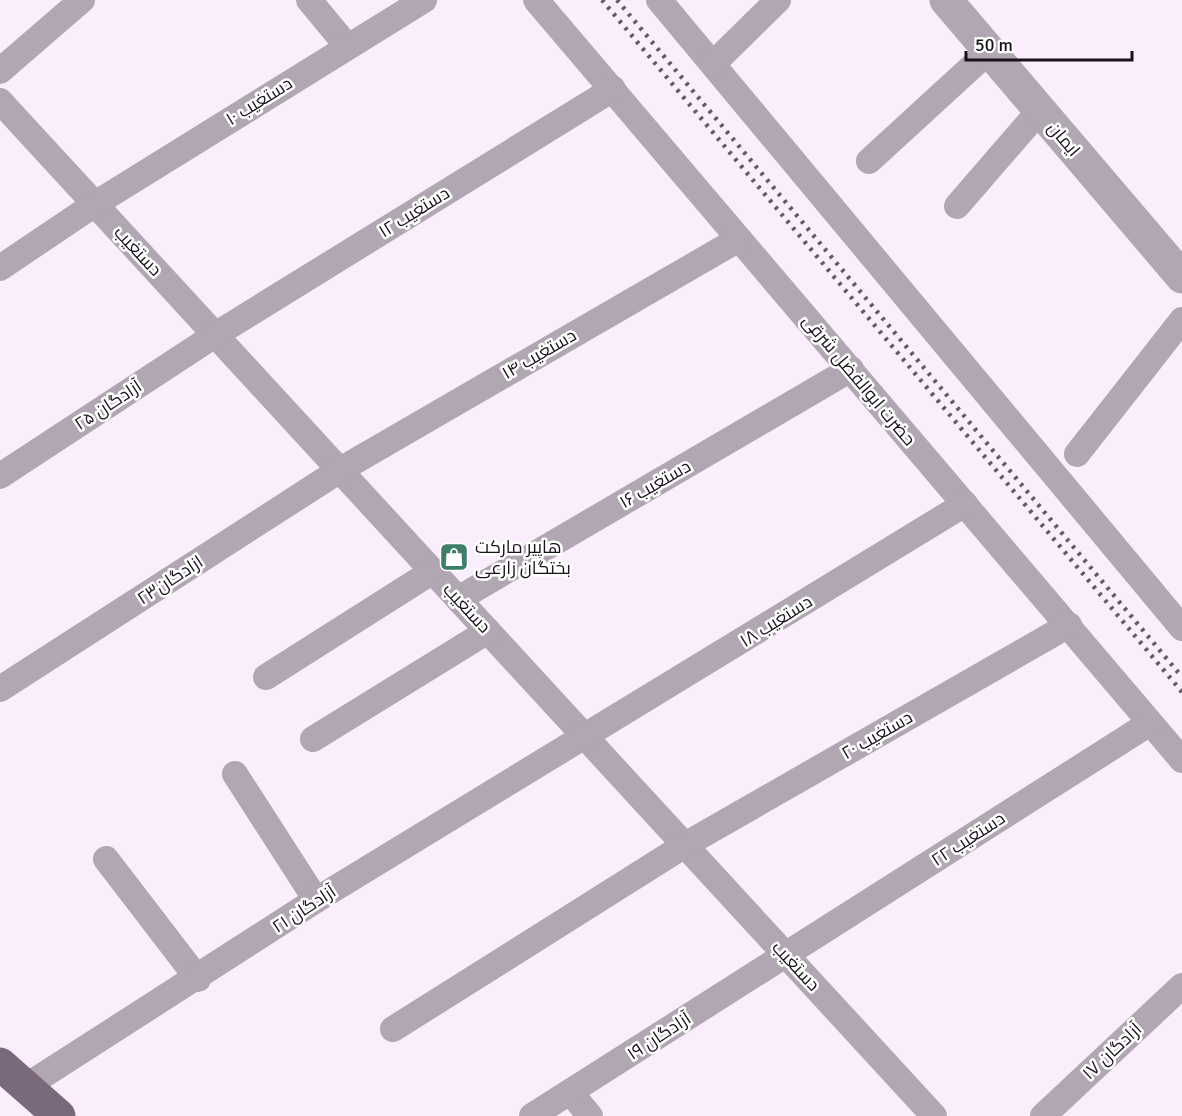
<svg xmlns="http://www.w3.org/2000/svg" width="1182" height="1116" viewBox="0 0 1182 1116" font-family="Signika,Cairo,sans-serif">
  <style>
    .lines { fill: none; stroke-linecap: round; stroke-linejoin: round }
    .minor { stroke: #b0a7b2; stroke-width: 26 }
    .tertiary { stroke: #b0a7b2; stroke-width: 33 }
    .primary { stroke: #79697b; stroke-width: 33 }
    .rail { stroke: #635a65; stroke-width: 4.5; stroke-dasharray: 3 6; stroke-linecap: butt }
    .labels { text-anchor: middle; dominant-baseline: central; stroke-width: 5; stroke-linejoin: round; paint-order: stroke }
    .street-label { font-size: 18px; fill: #18111a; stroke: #fff }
    .poi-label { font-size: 18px; fill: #18111a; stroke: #fff; text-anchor: start }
  </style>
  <rect width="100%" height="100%" fill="#faedfc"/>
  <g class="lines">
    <g class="minor">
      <path d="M309,0L347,46"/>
      <path d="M536,0L1182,760"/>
      <path d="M659,0L1182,628"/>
      <path d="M713,64L778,0"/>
      <path d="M0,71L82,0"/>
      <path d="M0,101L934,1116"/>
      <path d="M869,161L989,51"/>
      <path d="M957,206L1040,110"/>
      <path d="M0,268L95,204L424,0"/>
      <path d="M1077,454L1182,320"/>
      <path d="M0,476L215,335L613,89"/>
      <path d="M458,599L851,369"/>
      <path d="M266,677L433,571"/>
      <path d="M0,689L340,470L739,239"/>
      <path d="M313,739L488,631"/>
      <path d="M235,774L316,900"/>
      <path d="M106,859L198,979"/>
      <path d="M393,1029L685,845L1069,625"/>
      <path d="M25,1087L316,900L965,504"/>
      <path d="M571,1093L590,1116"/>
      <path d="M532,1116L1150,723"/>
      <path d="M1043,1116L1182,986"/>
    </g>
    <path class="tertiary" d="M946,0L1182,277"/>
    <path class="primary" d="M0,1064L59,1116"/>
    <g class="rail">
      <path d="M602,0L1182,692"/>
      <path d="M617,0L1182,677"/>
    </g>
  </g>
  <defs>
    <g id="shop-square" transform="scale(1.5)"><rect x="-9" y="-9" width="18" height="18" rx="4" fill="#3e7d6a" stroke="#fff"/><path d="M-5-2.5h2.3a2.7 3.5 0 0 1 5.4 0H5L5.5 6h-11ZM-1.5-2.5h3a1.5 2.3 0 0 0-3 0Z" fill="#fff"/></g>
  </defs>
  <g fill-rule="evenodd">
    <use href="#shop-square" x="454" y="557"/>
  </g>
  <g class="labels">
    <g class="street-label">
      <text transform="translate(259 101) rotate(-32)">دستغیب ۱۰</text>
      <text transform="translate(1064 139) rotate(50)">ایمان</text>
      <text transform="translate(414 212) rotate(-32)">دستغیب ۱۲</text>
      <text transform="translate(138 251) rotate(47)">دستغیب</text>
      <text transform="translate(539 354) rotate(-30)">دستغیب ۱۴</text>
      <text transform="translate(859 380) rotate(50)">حضرت ابوالفضل شرقی</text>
      <text transform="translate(108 405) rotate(-33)">۲۵ آزادگان</text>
      <text transform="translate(655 484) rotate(-30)">دستغیب ۱۶</text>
      <text transform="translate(170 580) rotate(-33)">۲۳ازادگان</text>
      <text transform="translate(467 608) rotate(47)">دستغیب</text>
      <text transform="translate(776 621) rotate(-32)">دستغیب ۱۸</text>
      <text transform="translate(877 735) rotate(-30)">دستغیب ۲۰</text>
      <text transform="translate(968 839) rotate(-33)">دستغیب ۲۲</text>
      <text transform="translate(304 909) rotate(-33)">۲۱ آزادگان</text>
      <text transform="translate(796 966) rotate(47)">دستغیب</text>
      <text transform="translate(659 1036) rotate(-33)">۱۹ آزادگان</text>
      <text transform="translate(1112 1051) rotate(-43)">۱۷ آزادگان</text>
    </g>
    <g class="poi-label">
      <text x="475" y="547">هاپیر مارکت<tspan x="475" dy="21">بختگان زارعی</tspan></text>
    </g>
  </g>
  <path d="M966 51v9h166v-9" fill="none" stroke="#18111a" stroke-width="3"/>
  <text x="975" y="51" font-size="18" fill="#18111a" stroke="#ffffff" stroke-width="4.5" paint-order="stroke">50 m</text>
</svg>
